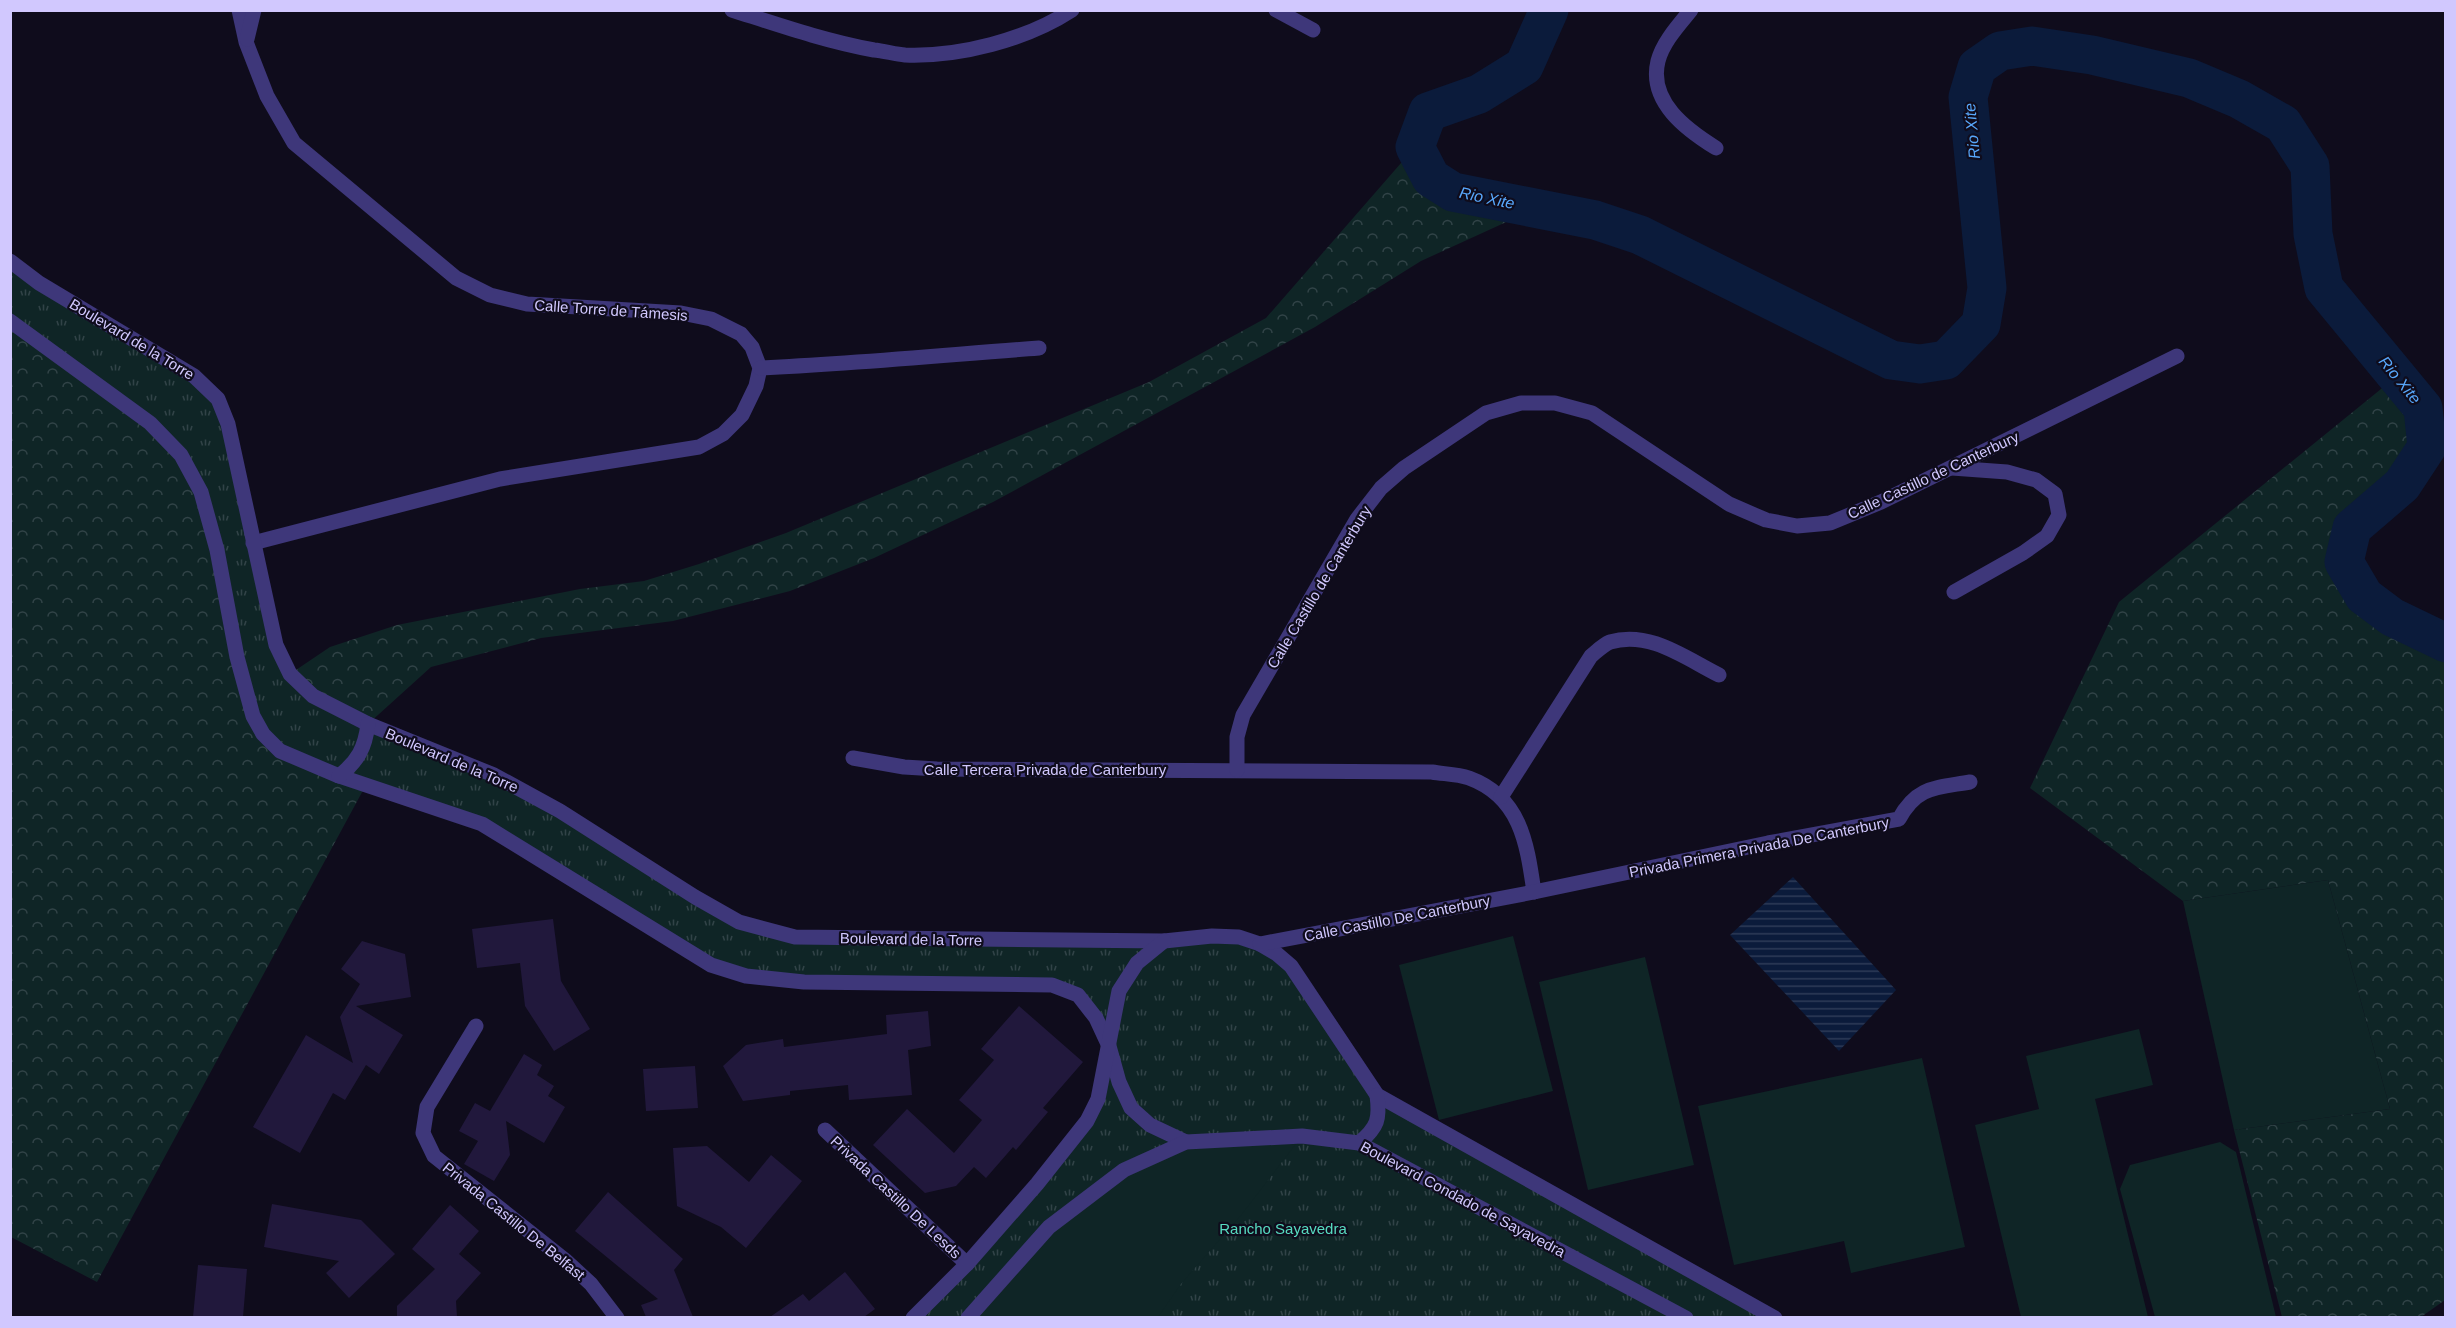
<svg xmlns="http://www.w3.org/2000/svg" width="2456" height="1328" viewBox="0 0 2456 1328" font-family="Helvetica,sans-serif">
  <style>
    .forest { fill: url(#forest-crowns) }
    .park { fill: url(#park-tufts) }
    .garden { fill: #0f2526 }
    .water { fill: url(#water-rules) }
    .lines { fill: none; stroke-linecap: round; stroke-linejoin: round }
    .river { stroke: #0b1b3b; stroke-width: 39 }
    .building { fill: #21183c }
    .minor { stroke: #3e377a; stroke-width: 15 }
    .labels { text-anchor: middle; dominant-baseline: central; stroke-width: 4.5; stroke-linejoin: round; paint-order: stroke }
    .street-label { font-size: 15px; fill: #d1c8fe; stroke: #0f0c1c }
    .park-label { font-size: 15px; fill: #57dbc1; stroke: #0f0c1c }
    .water-label { font-size: 16px; font-style: italic; fill: #58a7fb; stroke: #0f0c1c }
  </style>
  <defs>
    <pattern id="forest-crowns" width="20" height="18" patternUnits="userSpaceOnUse" patternTransform="scale(1.5)"><rect width="20" height="18" fill="#0f2526"/><path d="M2 6a3 3 0 1 1 6 0M12 15a3 3 0 1 1 6 0" fill="none" stroke="#314347"/></pattern>
    <pattern id="park-tufts" width="24" height="20" patternUnits="userSpaceOnUse" patternTransform="scale(1.5)"><rect width="24" height="20" fill="#0f2526"/><path d="M3 7l-1-3M5 7V3M7 7l1-3M15 17l-1-3M17 17v-4M19 17l1-3" fill="none" stroke="#314347"/></pattern>
    <pattern id="water-rules" width="6" height="5" patternUnits="userSpaceOnUse" patternTransform="scale(1.5)"><rect width="6" height="5" fill="#0b1b3b"/><path d="M0 2.5h6" fill="none" stroke="#2e3b58"/></pattern>
  </defs>
  <rect width="100%" height="100%" fill="#0f0c1c"/>
  <g class="forest">
    <path d="M1415,147L1431,178L1453,192L1537,208L1421,261L1315,327L1216,381L993,502L874,558L790,591L673,621L541,638L431,667L368,724L290,674L330,647L397,625L580,589L644,581L699,564L786,533L1149,382L1266,318Z"/>
    <path d="M10,321L181,455L217,550L367,783L97,1282L11,1237Z"/>
    <path d="M2397,376L2423,408L2427,447L2402,485L2352,528L2344,561L2364,596L2392,617L2445,643V1300L2421,1317H2282L2234,1130L2390,1109L2328,880L2183,901L2030,788L2119,602Z"/>
  </g>
  <path class="park" d="M11,261L39,283L194,376L218,399L228,424L275,645L290,674L313,696L368,724L494,775L560,811L695,897L739,922L794,937L1164,943C1213,938 1251,932 1291,966L1377,1095L1775,1317H913L967,1264L1037,1184L1087,1122L1098,1099L1109,1048C1123,1100 1131,1122 1184,1141C1167,1130 1148,1124 1134,1107C1107,1075 1114,1023 1080,994C1073,989 1061,987 1054,984L804,982L746,976L711,965L482,824L339,776L280,751L263,734L253,716L237,657L217,550L201,492L181,455L150,422L11,321Z"/>
  <g class="garden">
    <path d="M2328,880L2390,1109L2234,1130L2183,901Z"/>
    <path d="M1513,936L1553,1091L1439,1120L1399,965Z"/>
    <path d="M1645,957L1694,1165L1588,1190L1539,982Z"/>
    <path d="M2139,1029L2153,1085L2095,1099L2148,1317H2021L1975,1125L2039,1109L2026,1056Z"/>
    <path d="M1922,1058L1965,1247L1851,1273L1844,1241L1734,1265L1698,1106Z"/>
    <path d="M1302,1136L1242,1214L1181,1284L1158,1317L968,1318L1094,1191L1186,1142Z"/>
    <path d="M2220,1142L2236,1152L2276,1317H2155L2120,1189L2130,1165Z"/>
  </g>
  <path class="water" d="M1793,877L1896,990L1839,1051L1730,935Z"/>
  <g class="lines">
    <path class="river" d="M1549,10L1524,66L1479,94L1428,112L1415,147L1431,178L1453,192L1595,220L1640,235L1891,360L1920,364L1946,360L1981,324L1987,288L1968,97L1977,67L2000,51L2032,46L2092,55L2189,78L2239,99L2283,124L2310,166L2313,234L2324,288L2423,408L2427,447L2402,485L2352,528L2344,562L2364,596L2392,617L2446,643"/>
  </g>
  <g class="building">
    <path d="M553,919L561,981L590,1029L554,1051L525,1006L520,963L477,968L472,929Z"/>
    <path d="M362,941L405,954L411,997L356,1006L403,1035L379,1074L366,1065L345,1100L333,1093L300,1153L253,1127L306,1035L353,1063L340,1017L360,984L341,969Z"/>
    <path d="M1019,1006L1083,1062L1043,1108L1048,1112L1016,1150L1013,1147L986,1178L974,1167L956,1186L925,1193L873,1145L907,1109L954,1153L982,1120L959,1100L994,1060L981,1049Z"/>
    <path d="M928,1011L931,1046L908,1050L912,1095L849,1100L848,1085L790,1091V1095L743,1101L723,1066L746,1045L783,1039L784,1047L887,1034L886,1015Z"/>
    <path d="M524,1054L542,1065L537,1075L554,1086L548,1096L565,1107L544,1143L506,1121L510,1155L494,1181L464,1164L478,1141L459,1131L475,1103L490,1111Z"/>
    <path d="M695,1066L698,1108L646,1111L643,1069Z"/>
    <path d="M707,1146L749,1182L771,1155L802,1181L746,1248L721,1227L677,1206L673,1148Z"/>
    <path d="M608,1192L683,1259L674,1270L693,1317H646L641,1305L658,1299L575,1231Z"/>
    <path d="M272,1204L361,1220L395,1254L349,1298L326,1273L339,1261L264,1247Z"/>
    <path d="M450,1205L479,1231L459,1254L481,1273L456,1301L457,1317H397V1306L435,1269L412,1249Z"/>
    <path d="M198,1265L247,1269L243,1317H193Z"/>
    <path d="M845,1272L875,1309L864,1317H770L803,1294L809,1301Z"/>
  </g>
  <g class="lines">
    <g class="minor">
      <path d="M239,10L246,42L267,96L294,143L456,278L490,295L527,304L681,313L711,319L741,334L752,347L760,368L756,386L742,415L723,434L699,447L500,479L253,543"/>
      <path d="M732,10C779,25 825,41 874,50C884,51 895,54 905,55C959,57 1026,40 1072,10"/>
      <path d="M1276,10L1313,30"/>
      <path d="M1691,10C1678,26 1663,42 1658,61C1648,102 1687,130 1716,148"/>
      <path d="M247,39L254,10"/>
      <path d="M10,261L39,283L194,376L218,399L228,424L276,645L290,674L313,696L368,724L494,775L560,811L695,897L739,922L795,937L1164,941L1212,936L1239,937L1260,944L1277,954L1291,966L1377,1095L1775,1318"/>
      <path d="M10,321L150,423L181,455L201,492L217,550L237,657L253,716L263,734L280,751L339,776L482,824L711,965L746,976L804,982L1052,985L1078,995L1096,1018L1109,1046L1119,1082L1131,1108L1150,1125L1186,1142"/>
      <path d="M760,368C853,364 946,355 1039,348"/>
      <path d="M1952,468L2007,472L2036,480L2055,494L2059,515L2047,536L2023,553L1954,592"/>
      <path d="M853,758L904,767L937,769L1432,772C1443,774 1457,774 1469,778C1521,797 1527,844 1534,892"/>
      <path d="M1237,770V737L1243,715L1357,519L1381,488L1404,468L1486,413L1521,403H1555L1592,413L1729,504L1766,520L1797,526L1830,523L1881,502L2177,356"/>
      <path d="M339,776C358,761 365,748 368,724"/>
      <path d="M1501,797L1591,656C1597,651 1603,645 1610,642C1649,630 1685,658 1719,675"/>
      <path d="M1260,944L1534,892L1768,843L1899,819C1917,786 1936,788 1970,782"/>
      <path d="M476,1026L427,1107L423,1133L434,1156L565,1260L591,1284L617,1318"/>
      <path d="M825,1130L967,1264"/>
      <path d="M1359,1143C1378,1127 1380,1119 1377,1095"/>
      <path d="M913,1318L967,1264L1037,1184L1087,1121L1098,1099L1119,991L1137,963L1164,941"/>
      <path d="M968,1318L1049,1227L1124,1170L1186,1142L1302,1136L1359,1143L1686,1318"/>
    </g>
  </g>
  <g class="labels">
    <g class="street-label">
      <text transform="translate(611 310) rotate(4)">Calle Torre de Támesis</text>
      <text transform="translate(132 339) rotate(31)">Boulevard de la Torre</text>
      <text transform="translate(1933 475) rotate(-25)">Calle Castillo de Canterbury</text>
      <text transform="translate(1319 587) rotate(-59)">Calle Castillo de Canterbury</text>
      <text transform="translate(452 760) rotate(23)">Boulevard de la Torre</text>
      <text x="1045" y="769">Calle Tercera Privada de Canterbury</text>
      <text transform="translate(1759 847) rotate(-11)">Privada Primera Privada De Canterbury</text>
      <text transform="translate(1397 918) rotate(-11)">Calle Castillo De Canterbury</text>
      <text transform="translate(911 939) rotate(1)">Boulevard de la Torre</text>
      <text transform="translate(896 1197) rotate(43)">Privada Castillo De Lesds</text>
      <text transform="translate(1463 1199) rotate(28)">Boulevard Condado de Sayavedra</text>
      <text transform="translate(514 1221) rotate(39)">Privada Castillo De Belfast</text>
    </g>
    <g class="park-label">
      <text x="1283" y="1228">Rancho Sayavedra</text>
    </g>
    <g class="water-label">
      <text transform="translate(1972 131) rotate(-95)">Rio Xite</text>
      <text transform="translate(1487 198) rotate(12)">Rio Xite</text>
      <text transform="translate(2400 380) rotate(51)">Rio Xite</text>
    </g>
  </g>
  <rect width="2456" height="1328" fill="none" stroke="#d1c8fe" stroke-width="24"/>
</svg>
